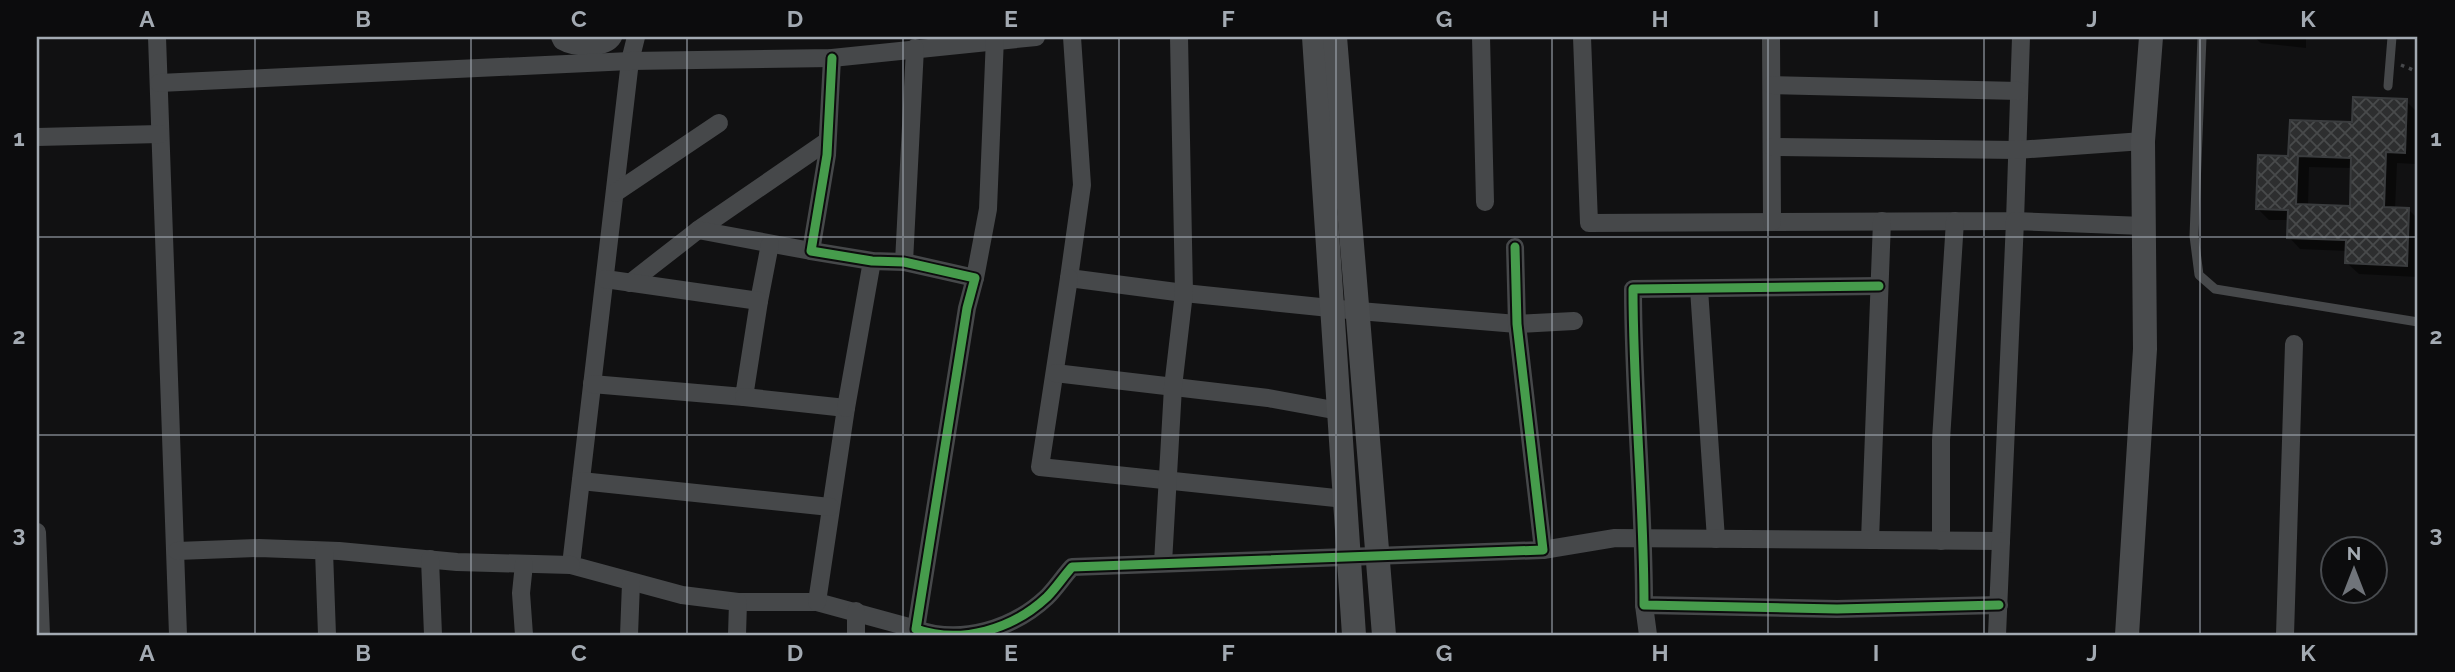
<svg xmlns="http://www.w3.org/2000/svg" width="2455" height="672" viewBox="0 0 2455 672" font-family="Raleway,sans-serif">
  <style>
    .shadow { fill: #0007; fill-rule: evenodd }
    .building { fill: url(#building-cross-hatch); stroke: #3a3c3e; stroke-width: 2; fill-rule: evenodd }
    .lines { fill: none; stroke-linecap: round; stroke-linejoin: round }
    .path { stroke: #47494c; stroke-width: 3.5; stroke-dasharray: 3.5 5; stroke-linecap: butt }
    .lane { stroke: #46484a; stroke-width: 9 }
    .street { stroke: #46484a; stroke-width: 18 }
    .secondary { stroke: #4a4c4e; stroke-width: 24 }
    .cycleway-casing { stroke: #0c0c0d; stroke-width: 13 }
    .cycleway { stroke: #469c4c; stroke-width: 9 }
    .grid { fill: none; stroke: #a3aab2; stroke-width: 2; stroke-opacity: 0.55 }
    .neatline { fill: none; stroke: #a3aab2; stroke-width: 2.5 }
    .grid-label { font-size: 23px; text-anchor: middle; font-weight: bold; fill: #a3aab2 }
  </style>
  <defs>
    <pattern id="building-cross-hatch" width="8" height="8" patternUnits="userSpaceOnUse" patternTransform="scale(1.75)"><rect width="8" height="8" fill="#2d2e2f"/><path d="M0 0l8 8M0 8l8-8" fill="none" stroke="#484a4b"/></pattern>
  </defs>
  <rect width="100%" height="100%" fill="#111112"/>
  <g class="shadow">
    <path d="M2254,37H2306V48L2261,43Z"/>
    <path d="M2406,101L2418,113L2416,164L2397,163L2395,209H2408L2418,219V277L2359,274L2347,263V251L2300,249L2289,237V220H2269L2257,208L2290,158L2353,124ZM2309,167L2352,168L2351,207L2308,206Z"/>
  </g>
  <path class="building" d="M2353,97L2407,99L2405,153L2386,152L2384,207L2409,208L2407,266L2345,263L2346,240L2287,238L2288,210L2256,209L2258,155L2288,156L2290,120L2352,122ZM2298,156L2351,158L2350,206L2296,204Z"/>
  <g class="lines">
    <path class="path" d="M2401,65L2418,72"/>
    <g class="lane">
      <path d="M2202,37L2194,236L2199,275L2215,289L2418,322"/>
      <path d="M2388,86L2392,37"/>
    </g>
    <g class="street">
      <path d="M157,37L178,635"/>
      <path d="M560,37L562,41C574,48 605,50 613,37"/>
      <path d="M636,37L630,61L571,565L682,595L738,602H817L916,629"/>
      <path d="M1072,37L1082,185L1069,278L1184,293L1359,311L1517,324L1574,321"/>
      <path d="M1481,37L1485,202"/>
      <path d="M1582,37L1589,223L2015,221L2021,37"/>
      <path d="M1771,37L1772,222"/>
      <path d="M832,58L827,155L811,251L872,261L904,262L975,278L967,308L916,629C961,645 1013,629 1047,597C1056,588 1063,577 1072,567L1543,550L1517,324L1515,247"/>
      <path d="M159,83L630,61L832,58L1036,37"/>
      <path d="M1772,85L2019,91"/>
      <path d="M37,137L160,134"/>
      <path d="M1772,147L2017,150L2143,141"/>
      <path d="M615,193L719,123"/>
      <path d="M698,230L826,142"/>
      <path d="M904,262L915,48"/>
      <path d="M975,278L988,209L995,37"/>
      <path d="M1069,278L1040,467L1345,499"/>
      <path d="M630,283L698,230L811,251"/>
      <path d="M1879,286L1633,289C1633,395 1644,499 1644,605L1837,609L1999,605"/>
      <path d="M1699,289L1716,539"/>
      <path d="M759,301L770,244"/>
      <path d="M1055,373L1268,398L1339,411"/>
      <path d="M592,384L744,397L759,301L605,279"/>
      <path d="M744,397L846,408L817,602"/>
      <path d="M846,408L872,261"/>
      <path d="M581,481L830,507"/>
      <path d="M37,532L41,635"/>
      <path d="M1870,540L1882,221"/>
      <path d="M1941,541V440L1955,221"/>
      <path d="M1543,550L1615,538L2001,541L2015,221L2144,226"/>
      <path d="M177,551L259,548L339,551L457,562L571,565"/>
      <path d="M324,551L327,635"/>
      <path d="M430,559L433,635"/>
      <path d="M1163,563L1173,387L1184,293L1179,37"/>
      <path d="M1644,605L1648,635"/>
      <path d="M856,611V635"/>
      <path d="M524,635L521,593L524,564"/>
      <path d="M629,635L631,583"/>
      <path d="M737,635L738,602"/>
      <path d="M1997,635L2001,541"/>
      <path d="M2285,635L2294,344"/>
    </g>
    <g class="secondary">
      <path d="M1314,37L1354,635"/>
      <path d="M1335,37L1384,635"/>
      <path d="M2127,635L2145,349L2143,141L2151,37"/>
    </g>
    <g class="cycleway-casing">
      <g id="cycleway">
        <path d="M832,58L827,155L811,251L872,261L904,262L975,278L967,308L916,629C961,645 1013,629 1047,597C1056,588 1063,577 1072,567L1543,550L1517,324L1515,247"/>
        <path d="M1879,286L1633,289C1633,395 1644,499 1644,605L1837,609L1999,605"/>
      </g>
    </g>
    <use href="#cycleway" class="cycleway"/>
  </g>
  <path class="grid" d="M255,37V635M471,37V635M687,37V635M903,37V635M1119,37V635M1336,37V635M1552,37V635M1768,37V635M1984,37V635M2200,37V635M37,237H2418M37,435H2418"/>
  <rect width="2455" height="672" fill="none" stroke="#0c0c0d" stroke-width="77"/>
  <g transform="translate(2354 570)"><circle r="33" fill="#0c0c0d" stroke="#484b4f" stroke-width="2"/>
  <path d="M0-5L12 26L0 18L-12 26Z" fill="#70747a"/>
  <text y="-10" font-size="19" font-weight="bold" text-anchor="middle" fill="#a3aab2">N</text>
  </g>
  <rect x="38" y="38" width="2378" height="596" class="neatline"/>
  <g class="grid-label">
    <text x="147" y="27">A</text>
    <text x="363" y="27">B</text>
    <text x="579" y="27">C</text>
    <text x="795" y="27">D</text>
    <text x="1011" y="27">E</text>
    <text x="1228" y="27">F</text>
    <text x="1444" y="27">G</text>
    <text x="1660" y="27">H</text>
    <text x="1876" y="27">I</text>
    <text x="2092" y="27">J</text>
    <text x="2308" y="27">K</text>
    <text x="19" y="146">1</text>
    <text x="2436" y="146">1</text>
    <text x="19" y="344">2</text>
    <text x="2436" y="344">2</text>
    <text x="19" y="542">3</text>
    <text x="2436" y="542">3</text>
    <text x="147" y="661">A</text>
    <text x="363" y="661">B</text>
    <text x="579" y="661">C</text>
    <text x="795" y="661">D</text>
    <text x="1011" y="661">E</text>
    <text x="1228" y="661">F</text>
    <text x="1444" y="661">G</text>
    <text x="1660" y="661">H</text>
    <text x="1876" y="661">I</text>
    <text x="2092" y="661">J</text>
    <text x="2308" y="661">K</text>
  </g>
</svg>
